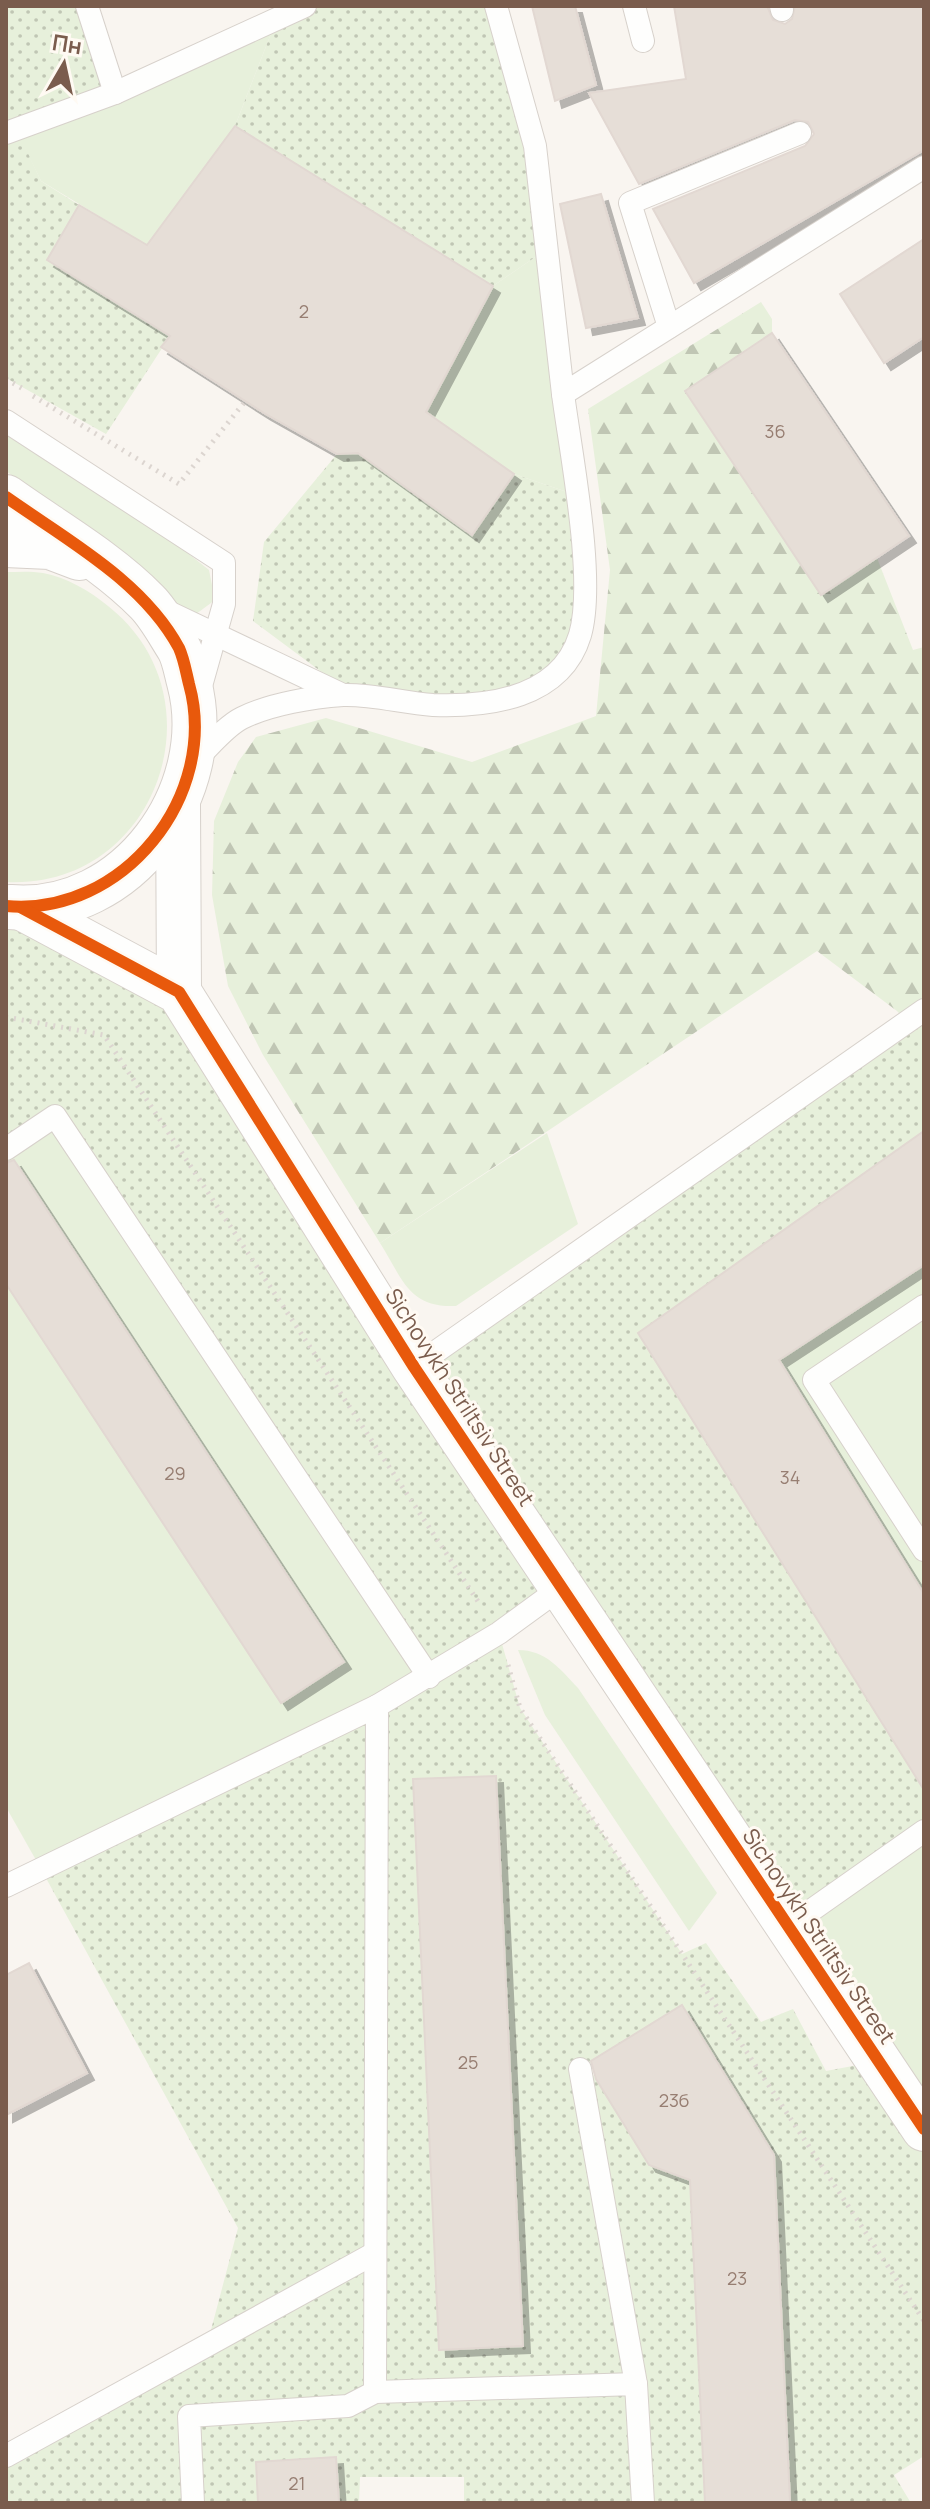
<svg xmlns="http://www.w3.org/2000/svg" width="930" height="2509" viewBox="0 0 930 2509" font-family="Manrope,sans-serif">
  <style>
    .grass { fill: #e7f0db }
    .forest { fill: url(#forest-firs) }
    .park { fill: url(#park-dots); fill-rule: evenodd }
    .building { fill: #e6ded7; stroke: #e2d8d2; stroke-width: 2; filter: url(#shadow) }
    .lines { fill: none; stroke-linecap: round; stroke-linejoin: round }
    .service-casing { stroke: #d7d1cb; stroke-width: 24 }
    .minor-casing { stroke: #d7d1cb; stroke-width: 46 }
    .path { stroke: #dcd5d0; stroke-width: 5; stroke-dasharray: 2 6; stroke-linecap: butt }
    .service { stroke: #fefefd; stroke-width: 22 }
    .minor { stroke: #fefefd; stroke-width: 44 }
    .cycleway-casing { stroke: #fffaf3; stroke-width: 17 }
    .cycleway { stroke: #e8590c; stroke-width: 12 }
    .labels { text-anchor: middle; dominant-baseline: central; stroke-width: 6; stroke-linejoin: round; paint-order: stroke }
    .number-label { font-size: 18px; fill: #977e72 }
    .street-label { font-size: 22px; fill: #7a5c4d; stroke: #fffaf3 }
  </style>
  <defs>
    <pattern id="forest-firs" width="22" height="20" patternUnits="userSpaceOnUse" patternTransform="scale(2)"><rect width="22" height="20" fill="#e7f0db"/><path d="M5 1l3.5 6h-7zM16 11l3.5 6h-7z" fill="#c0c6b4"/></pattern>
    <pattern id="park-dots" width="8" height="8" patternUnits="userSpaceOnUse" patternTransform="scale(2)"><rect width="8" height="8" fill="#e7f0db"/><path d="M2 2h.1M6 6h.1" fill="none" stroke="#c0c6b4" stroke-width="1.8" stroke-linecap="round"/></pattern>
    <filter id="shadow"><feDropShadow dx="7" dy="7" stdDeviation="0" flood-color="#0004"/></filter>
  </defs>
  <rect width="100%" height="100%" fill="#f9f5f0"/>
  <g class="grass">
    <path d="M277,18L235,126L147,245L41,181L16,130Z"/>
    <path d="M547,249L576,495L514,474L425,411L493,286Z"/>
    <path d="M6,435L171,540L209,570L215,600L192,617L121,555L6,471Z"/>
    <path d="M6,572C18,572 31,571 43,573C66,577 90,591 108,606C225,698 156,890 6,882Z"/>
    <path d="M55,1116L429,1677L41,1869L6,1807V1147Z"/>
    <path d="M547,1133L578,1224L456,1306C408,1308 403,1279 380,1243Z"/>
    <path d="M924,1265V1594L779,1360Z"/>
    <path d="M518,1650C546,1650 560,1669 578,1688L717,1893L689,1931L545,1715Z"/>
    <path d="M924,1831V2130L789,1926Z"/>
  </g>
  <path class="forest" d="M761,302L772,319V333L685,391L821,595L877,558L913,650L924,647V1010L907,1022L897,1011L817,951L380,1243L263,1055L228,986L212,895L214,821L238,762L256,737L326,718L472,762L596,716L610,570L588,409Z"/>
  <g class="park">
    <path d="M6,6H87L115,93L17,130L41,181L79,205L170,336L106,434L6,378Z"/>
    <path d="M305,6H496L547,249L493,286L235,126L277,18Z"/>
    <path d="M358,453L472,535L514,474L576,495L580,634L543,686L437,705L335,682L253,621L264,542L337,454Z"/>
    <path d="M6,906L179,992L418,1364L924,1010V1131L639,1333L924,1788V1831L789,1926L562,1587L499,1633L520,1708L682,1954L706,1943L761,2022L793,2009L826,2071L879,2061L924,2129V2456L894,2475L911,2503H790L775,2176L682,2006L587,2065L649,2165L690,2180L705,2503H464V2477H360L359,2503H339L336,2457L258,2503H6V2456L207,2345L238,2228L41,1869L429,1677L55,1117L6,1147ZM496,1776L523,2345L439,2349L413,1779Z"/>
  </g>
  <g class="building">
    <path d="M532,6H575L596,85L555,101Z"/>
    <path d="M674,6H767L773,20L785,24L792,19L795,6H924V150L694,283L653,209L805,146L814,134L808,122L795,120L639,184L589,93L686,79Z"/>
    <path d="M235,126L493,286L426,412L514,474L472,535L358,453L337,454L264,413L161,347L170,336L47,260L79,205L147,245Z"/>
    <path d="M601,194L638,318L586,328L560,204Z"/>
    <path d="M924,239V337L884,363L840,294Z"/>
    <path d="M772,333L909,536L821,595L685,391Z"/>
    <path d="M924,1131V1265L779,1360L924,1594V1790L638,1333Z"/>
    <path d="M14,1160L344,1662L281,1703L6,1284V1163Z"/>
    <path d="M496,1776L523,2346L439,2350L413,1779Z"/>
    <path d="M29,1963L87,2073L6,2115V1975Z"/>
    <path d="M682,2005L774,2155L790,2503H705L690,2180L649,2165L596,2079L591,2061Z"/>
    <path d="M336,2457L339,2503H258L256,2462Z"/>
  </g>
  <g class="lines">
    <g class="service-casing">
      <g id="service">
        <path d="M87,6L115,93"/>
        <path d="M496,6L535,146L563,394"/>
        <path d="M634,6L643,41"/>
        <path d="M781,6L782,10"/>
        <path d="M6,133L115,93L305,6"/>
        <path d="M669,327L630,203L800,133"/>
        <path d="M6,421L224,563V604L199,693"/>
        <path d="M160,608L343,695"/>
        <path d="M193,762C208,749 224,727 242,718C270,704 313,697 343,695C373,694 403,703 433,705C489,707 561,698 580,635C596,580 571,455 563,394L924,167"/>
        <path d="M6,1149L55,1116L429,1677"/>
        <path d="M924,1306L814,1380L924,1550"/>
        <path d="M414,1367L924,1010"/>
        <path d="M6,1886L377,1706"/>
        <path d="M789,1926L924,1831"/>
        <path d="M580,2069L636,2384"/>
        <path d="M375,2392L377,1706L499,1633L562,1587"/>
        <path d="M6,2456L375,2253"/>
        <path d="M193,2503L189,2416L348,2406L375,2392L636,2384L643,2503"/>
      </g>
    </g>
    <g class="minor-casing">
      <g id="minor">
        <path d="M6,497C52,530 107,561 147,602C159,614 169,633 178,647C184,657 186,671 189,682C218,790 128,917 10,907"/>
        <path d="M6,545L50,547L79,558"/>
        <path d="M178,805L179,992"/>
        <path d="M22,908L179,992L414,1367L924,2129"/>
      </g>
    </g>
    <g class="path">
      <path d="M6,379L25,390"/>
      <path d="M33,396L179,484L247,399"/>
      <path d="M6,1017L104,1035L481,1606"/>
      <path d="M508,1665L520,1708L924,2321"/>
    </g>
    <use href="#service" class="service"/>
    <use href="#minor" class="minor"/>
    <g class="cycleway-casing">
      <g id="cycleway">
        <path d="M6,497C67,540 143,581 179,648C184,659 186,672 189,684C220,795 123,917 6,906"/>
        <path d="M22,908L179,992L414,1367L924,2129"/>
      </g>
    </g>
    <use href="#cycleway" class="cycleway"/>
  </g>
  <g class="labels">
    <g class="number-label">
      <text x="304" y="311">2</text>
      <text x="775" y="431">36</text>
      <text x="175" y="1473">29</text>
      <text x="790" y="1477">34</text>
      <text x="468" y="2062">25</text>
      <text x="674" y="2100">23б</text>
      <text x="737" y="2278">23</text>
      <text x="297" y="2483">21</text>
    </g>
    <g class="street-label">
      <text transform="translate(460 1397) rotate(57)">Sichovykh Striltsiv Street</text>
      <text transform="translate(819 1936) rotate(56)">Sichovykh Striltsiv Street</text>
    </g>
  </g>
  <rect width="930" height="2509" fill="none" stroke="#7a5c4d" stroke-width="16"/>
  <g transform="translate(64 64) rotate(9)" stroke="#fffaf3" stroke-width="6" paint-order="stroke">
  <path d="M0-6L14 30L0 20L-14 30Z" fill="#7a5c4d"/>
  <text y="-12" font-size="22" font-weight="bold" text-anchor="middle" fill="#7a5c4d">Пн</text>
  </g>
</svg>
